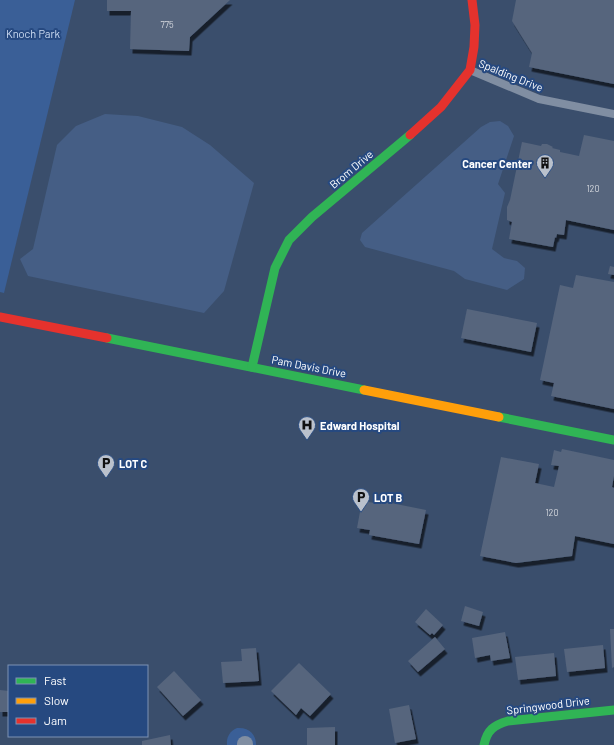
<svg xmlns="http://www.w3.org/2000/svg" width="614" height="745" viewBox="0 0 614 745" font-family="Barlow,sans-serif">
  <style>
    .green { fill: #3a5f97 }
    .water { fill: #455e85 }
    .building { fill: #56657d; filter: url(#shadow) }
    .lines { fill: none; stroke-linecap: round; stroke-linejoin: round }
    .lane { stroke: #808ea2; stroke-width: 8 }
    .street { stroke: #808ea2; stroke-width: 16 }
    .fast { stroke: #30b455; stroke-width: 9 }
    .slow { stroke: #ff9f0a; stroke-width: 9 }
    .jam { stroke: #e5322d; stroke-width: 9 }
    .labels { text-anchor: middle; dominant-baseline: central; stroke-width: 4; stroke-linejoin: round; paint-order: stroke }
    .number-label { font-size: 9px; fill: #d5d8de }
    .park-label { font-size: 11px; fill: #d0dff5; stroke: #264980 }
    .street-label { font-size: 11px; fill: #fff; stroke: #264980 }
    .poi-label { font-size: 11px; font-weight: bold; fill: #fff; stroke: #264980; text-anchor: start }
  </style>
  <defs>
    <filter id="shadow"><feDropShadow dx="2.5" dy="4.5" stdDeviation="0" flood-color="#0009"/></filter>
  </defs>
  <rect width="100%" height="100%" fill="#3a4e6c"/>
  <g class="green">
    <path d="M0,0H75L4,293L0,292Z"/>
    <path d="M237,728C249,727 256,734 256,745H227C226,737 230,731 237,728Z"/>
  </g>
  <g class="water">
    <path d="M105,114L138,116L182,127L210,145L254,183L224,291L204,313L28,276L20,259L33,249L57,145L76,126Z"/>
    <path d="M500,121L508,126L514,136L498,184L505,193L492,249L504,258L517,261L525,268L524,279L507,290L465,279L454,271L365,247L360,240L362,233L481,127L490,122Z"/>
  </g>
  <g class="building">
    <path d="M107,0H230L190,37L189,51L130,49L131,11H107Z"/>
    <path d="M516,0H614V84L529,67L532,53L512,21Z"/>
    <path d="M584,135L614,141V230L566,220L564,235L557,234L556,238L555,237L553,247L509,239L512,222L507,220V207L510,200L522,142L541,146L542,144H547L553,147L552,148L560,150V152L579,156Z"/>
    <path d="M610,266L614,267V275L608,274Z"/>
    <path d="M576,275L614,282V409L551,396L554,383L540,380L560,285L573,288Z"/>
    <path d="M467,309L537,323L531,352L461,338Z"/>
    <path d="M562,449L614,460V476L612,487L614,488V544L575,536L572,556L516,563L480,556L501,457L539,464L535,483L554,487L559,466L551,465L554,450L561,452Z"/>
    <path d="M376,500L426,510L419,544L369,535L370,530L357,528L362,501L375,503Z"/>
    <path d="M465,606L483,612L479,626L461,621Z"/>
    <path d="M426,609L443,625L434,635L432,633L430,635L415,622Z"/>
    <path d="M610,629H614V667L612,668Z"/>
    <path d="M505,632L510,658L491,661L490,655L475,658L472,638Z"/>
    <path d="M435,637L445,649L418,672L408,661Z"/>
    <path d="M603,645L605,668L567,672L564,649Z"/>
    <path d="M256,648L259,681L223,683L221,662L242,661L241,649Z"/>
    <path d="M554,653L556,676L518,680L515,657Z"/>
    <path d="M299,663L331,694L310,716L301,708L296,715L271,691Z"/>
    <path d="M174,671L201,700L183,716L157,687Z"/>
    <path d="M0,690L9,691V712H0Z"/>
    <path d="M409,705L416,739L395,743L389,709Z"/>
    <path d="M335,727V745H307V728Z"/>
    <path d="M170,735L171,745H142V741Z"/>
  </g>
  <g class="lines">
    <path class="lane" d="M470,70L539,99L614,114"/>
    <path class="street" d="M245,744V745"/>
    <g class="fast">
      <path d="M107,338L364,390"/>
      <path d="M252,367L275,268L289,240L312,217L410,135"/>
      <path d="M499,417L614,440"/>
      <path d="M484,745C487,730 494,725 508,721L614,710"/>
    </g>
    <path class="slow" d="M364,390L499,417"/>
    <g class="jam">
      <path d="M410,135L441,107L470,70L474,47L475,25L472,0"/>
      <path d="M0,317L107,338"/>
    </g>
  </g>
  <defs>
    <g id="building-pin" transform="scale(0.9)"><path d="M0 17L-7.5 6A9.5 9.5 0 1 1 7.5 6Z" fill="#bac1cc" stroke="#264980"/><path d="M-4-6H4V6H1V3H-1V6H-4ZM-2.5-4.3h1.7v1.8h-1.7ZM.8-4.3h1.7v1.8H.8ZM-2.5-1h1.7V.8h-1.7ZM.8-1h1.7V.8H.8Z" fill="#111"/></g>
    <g id="hospital-pin" transform="scale(0.9)"><path d="M0 17L-7.5 6A9.5 9.5 0 1 1 7.5 6Z" fill="#bac1cc" stroke="#264980"/><path d="M-5-5h3v3.5h4V-5h3V5h-3V1.5h-4V5h-3Z" fill="#111"/></g>
    <g id="parking-pin" transform="scale(0.9)"><path d="M0 17L-7.5 6A9.5 9.5 0 1 1 7.5 6Z" fill="#bac1cc" stroke="#264980"/><path d="M-3.5-5.5H1a3.5 3.5 0 0 1 0 7H-1V5.5H-3.5ZM-1-3.4V-.6H.8a1.4 1.4 0 0 0 0-2.8Z" fill="#111"/></g>
  </defs>
  <g fill-rule="evenodd">
    <use href="#building-pin" x="545" y="163"/>
    <use href="#hospital-pin" x="307" y="425"/>
    <use href="#parking-pin" x="106" y="463"/>
    <use href="#parking-pin" x="361" y="497"/>
  </g>
  <g class="labels">
    <g class="number-label">
      <text x="167" y="24">775</text>
      <text x="593" y="188">120</text>
      <text x="552" y="512">120</text>
    </g>
    <g class="park-label">
      <text x="33" y="33">Knoch Park</text>
    </g>
    <g class="street-label">
      <text transform="translate(511 75) rotate(22)">Spalding Drive</text>
      <text transform="translate(351 169) rotate(-40)">Brom Drive</text>
      <text transform="translate(309 366) rotate(11)">Pam Davis Drive</text>
      <text transform="translate(548 705) rotate(-7)">Springwood Drive</text>
    </g>
    <g class="poi-label">
      <text x="532" y="163" text-anchor="end">Cancer Center</text>
      <text x="320" y="425">Edward Hospital</text>
      <text x="119" y="463">LOT C</text>
      <text x="374" y="497">LOT B</text>
    </g>
  </g>
  <rect x="8" y="665" width="140" height="72" fill="#264980" stroke="#7d92b3"/>
  <rect x="16" y="678" width="20" height="6" fill="#30b455" stroke="#7d92b3"/>
  <text x="44" y="685" font-size="12" fill="#ffffff">Fast</text>
  <rect x="16" y="698" width="20" height="6" fill="#ff9f0a" stroke="#7d92b3"/>
  <text x="44" y="705" font-size="12" fill="#ffffff">Slow</text>
  <rect x="16" y="718" width="20" height="6" fill="#e5322d" stroke="#7d92b3"/>
  <text x="44" y="725" font-size="12" fill="#ffffff">Jam</text>
</svg>
